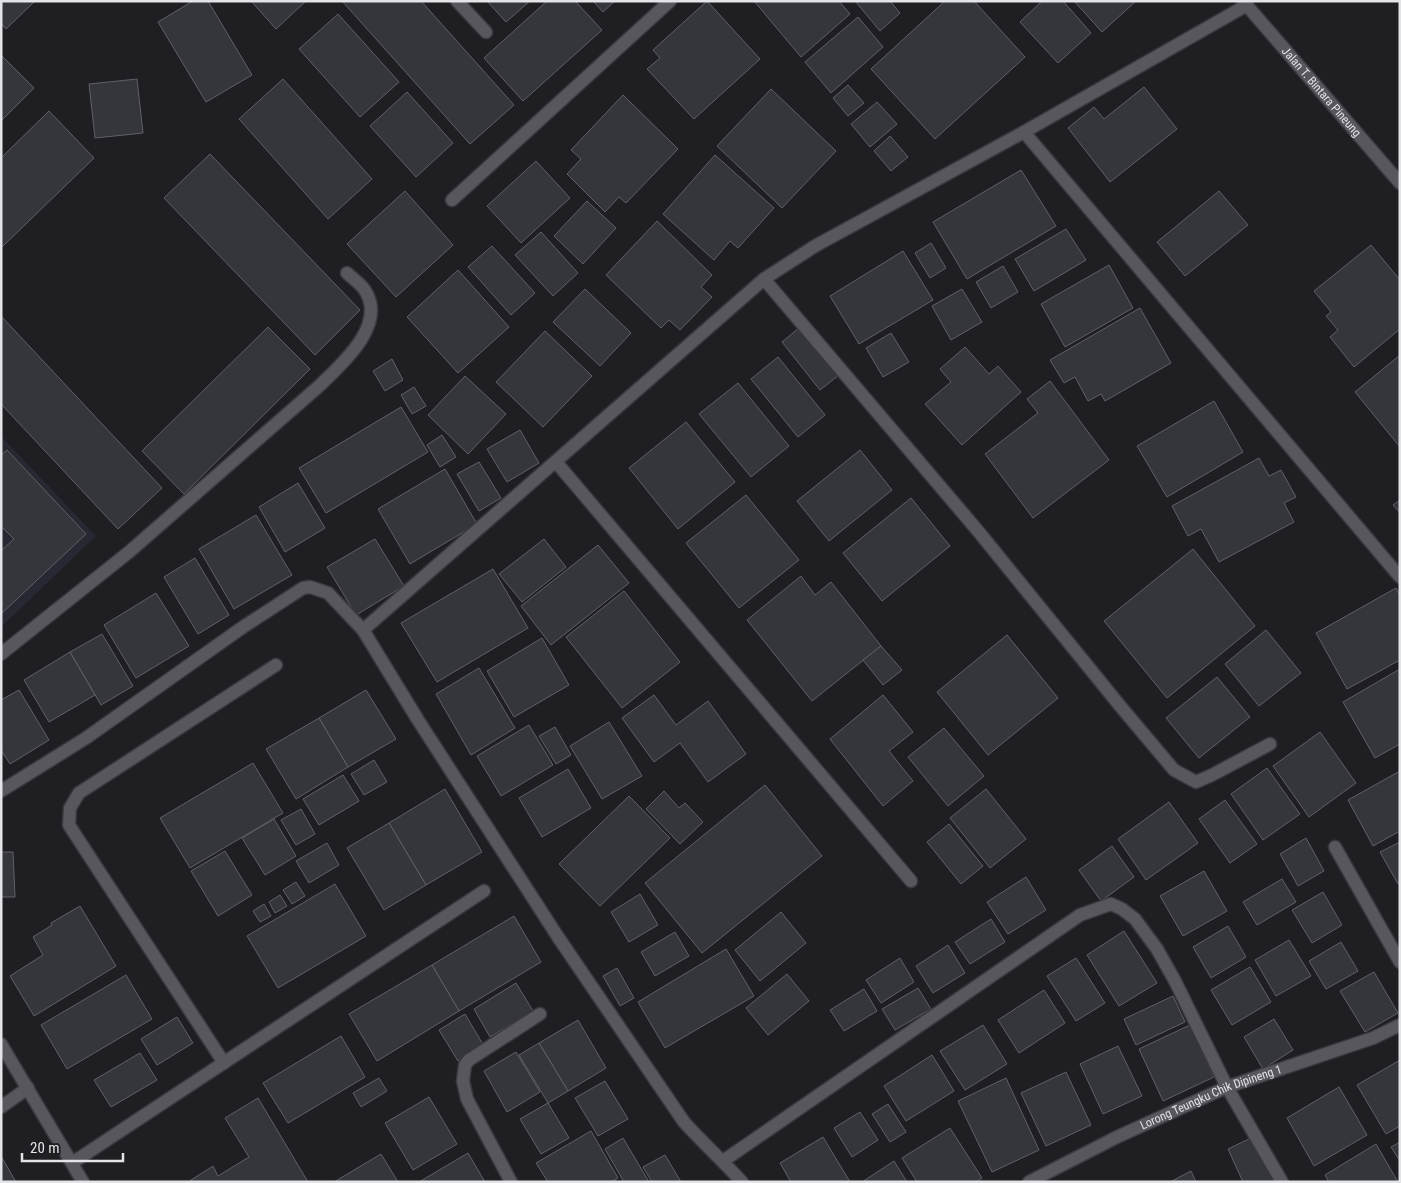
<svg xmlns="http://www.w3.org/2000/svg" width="1401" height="1183" viewBox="0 0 1401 1183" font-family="'Roboto Condensed',sans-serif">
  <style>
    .built { fill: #262832 }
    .building { fill: #35363b; stroke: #606167 }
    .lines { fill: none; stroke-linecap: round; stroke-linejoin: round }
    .lane-casing { stroke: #38383d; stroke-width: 15 }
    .street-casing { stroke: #38383d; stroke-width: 15 }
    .secondary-casing { stroke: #38383d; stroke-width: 15 }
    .lane { stroke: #57575d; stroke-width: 12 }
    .street { stroke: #57575d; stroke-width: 12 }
    .secondary { stroke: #57575d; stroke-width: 12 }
    .labels { text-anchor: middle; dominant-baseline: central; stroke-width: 4.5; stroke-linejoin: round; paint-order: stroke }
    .street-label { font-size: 12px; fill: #e3e4e7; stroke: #1e1e23 }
  </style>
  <rect width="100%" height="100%" fill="#1e1e23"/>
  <path class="built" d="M1,436L96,536L1,627Z"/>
  <g class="building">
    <path d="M1,1H35L6,29L1,23Z"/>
    <path d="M193,1H208L252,75L206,102L158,22Z"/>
    <path d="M251,1H306L276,29Z"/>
    <path d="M342,1H421L514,105L470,144Z"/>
    <path d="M487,1H530L506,22Z"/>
    <path d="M547,1H575L602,30L523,101L484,58Z"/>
    <path d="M593,1H615L603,12Z"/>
    <path d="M707,1L760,59L694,119L647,69L660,58L653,50Z"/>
    <path d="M754,1H839L850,14L801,57Z"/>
    <path d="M855,1H890L900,13L880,31Z"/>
    <path d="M945,1H974L1025,57L935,139L871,69Z"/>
    <path d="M1042,1H1063L1091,33L1058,63L1020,22Z"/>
    <path d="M1074,1H1136L1102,32Z"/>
    <path d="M338,14L399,82L360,117L299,49Z"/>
    <path d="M858,17L883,47L831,93L805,62Z"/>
    <path d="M1,55L34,88L1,121Z"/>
    <path d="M137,79L143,133L95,138L89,84Z"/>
    <path d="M283,79L372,179L328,219L239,119Z"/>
    <path d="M848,85L864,103L848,116L833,98Z"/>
    <path d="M1144,87L1177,129L1110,182L1068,128L1094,107L1104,119Z"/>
    <path d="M771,89L836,151L782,208L717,146Z"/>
    <path d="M407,92L453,143L416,177L370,126Z"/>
    <path d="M623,95L678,149L626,203L619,197L605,212L567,174L581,159L571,150Z"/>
    <path d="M877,102L897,124L870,147L851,124Z"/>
    <path d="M49,111L94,158L1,248V158Z"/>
    <path d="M890,136L908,157L891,171L874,151Z"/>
    <path d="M210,154L360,310L315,355L164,198Z"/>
    <path d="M715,155L774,208L738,248L730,241L714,260L663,214Z"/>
    <path d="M536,161L570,198L521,243L487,206Z"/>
    <path d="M1021,170L1056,226L967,279L933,222Z"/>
    <path d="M405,191L453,245L396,297L347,244Z"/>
    <path d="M1219,191L1248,225L1185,276L1157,242Z"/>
    <path d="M587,201L616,228L583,264L554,236Z"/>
    <path d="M657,221L712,275L701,287L712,297L680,330L669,320L661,328L606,275Z"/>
    <path d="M1066,229L1086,260L1034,291L1015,259Z"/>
    <path d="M541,232L578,273L553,296L515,255Z"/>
    <path d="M931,243L946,268L930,278L915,253Z"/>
    <path d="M1371,245L1400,280V329L1354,367L1330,337L1338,330L1326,316L1331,312L1314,291Z"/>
    <path d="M492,246L535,293L511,315L468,267Z"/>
    <path d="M903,251L933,300L859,344L830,296Z"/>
    <path d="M1109,265L1133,308L1065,347L1041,304Z"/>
    <path d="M1003,266L1018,292L991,308L976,282Z"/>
    <path d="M458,270L509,327L458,373L407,317Z"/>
    <path d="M585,289L631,333L600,366L553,322Z"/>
    <path d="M962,289L982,322L951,340L932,306Z"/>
    <path d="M1140,308L1171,363L1105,401L1101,394L1088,401L1075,377L1064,383L1050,360Z"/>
    <path d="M1,316L162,488L118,529L1,404Z"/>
    <path d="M268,327L310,369L184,494L142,451Z"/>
    <path d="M800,327L839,375L820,390L782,342Z"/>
    <path d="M545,331L592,376L543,427L496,382Z"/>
    <path d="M891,333L909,362L883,377L866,348Z"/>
    <path d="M965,347L989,374L998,366L1021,392L962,445L925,404L951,382L940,369Z"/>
    <path d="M1400,355V447L1355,392Z"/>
    <path d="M778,357L825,415L798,437L751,379Z"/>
    <path d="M392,359L403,380L385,391L373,371Z"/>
    <path d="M465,376L506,414L468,454L428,415Z"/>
    <path d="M1050,381L1109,460L1033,518L985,454L1038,413L1027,399Z"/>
    <path d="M738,383L789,446L751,477L699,414Z"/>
    <path d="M414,387L426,406L412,414L401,395Z"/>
    <path d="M1214,401L1243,452L1167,497L1137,446Z"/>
    <path d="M401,407L428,452L326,513L299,468Z"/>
    <path d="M686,422L735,482L678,529L629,468Z"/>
    <path d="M520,430L539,463L507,482L487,449Z"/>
    <path d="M442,435L456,457L440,467L427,445Z"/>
    <path d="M7,450L86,534L1,614V551L14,539L1,526V455Z"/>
    <path d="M860,450L892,490L829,541L797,501Z"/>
    <path d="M1259,458L1269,476L1281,470L1296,497L1284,503L1294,522L1219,562L1201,529L1188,536L1172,506Z"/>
    <path d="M479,462L501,498L479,511L457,474Z"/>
    <path d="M445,469L477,524L410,564L378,509Z"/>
    <path d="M298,483L325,528L285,552L259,507Z"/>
    <path d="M746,495L799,560L739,608L686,543Z"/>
    <path d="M911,498L950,546L882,601L843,553Z"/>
    <path d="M1400,500V513L1393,505Z"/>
    <path d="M256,515L292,575L234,609L199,549Z"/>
    <path d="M375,539L404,586L356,615L327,567Z"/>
    <path d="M544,539L566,567L522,602L499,574Z"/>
    <path d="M598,545L629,583L551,645L521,606Z"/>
    <path d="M1193,549L1255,626L1167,698L1104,621Z"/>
    <path d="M195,558L229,615L198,634L164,577Z"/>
    <path d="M493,569L528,628L437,682L401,623Z"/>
    <path d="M801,576L815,595L831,582L881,646L812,701L747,620Z"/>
    <path d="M1396,588L1400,596V660L1347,689L1316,633Z"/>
    <path d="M624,591L680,662L622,708L566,637Z"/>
    <path d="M156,593L189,646L136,678L104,625Z"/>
    <path d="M1266,630L1301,673L1259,706L1225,664Z"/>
    <path d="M102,634L133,686L101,705L70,652Z"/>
    <path d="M1007,635L1058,698L988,755L937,692Z"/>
    <path d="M542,638L569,685L514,717L487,671Z"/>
    <path d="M881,646L902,670L883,685L863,660Z"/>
    <path d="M70,652L95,695L49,722L24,680Z"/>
    <path d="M479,668L515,728L471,755L436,694Z"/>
    <path d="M1400,669V744L1375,758L1343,702Z"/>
    <path d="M1217,677L1250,717L1199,758L1166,718Z"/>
    <path d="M19,690L49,740L10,764L1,750V700Z"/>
    <path d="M366,690L396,739L348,767L319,718Z"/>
    <path d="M654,695L676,725L708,701L746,754L708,782L680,743L654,762L622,718Z"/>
    <path d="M883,695L913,732L889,751L913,781L883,806L830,739Z"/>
    <path d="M319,718L348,767L296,799L266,749Z"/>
    <path d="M609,722L642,776L602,799L570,746Z"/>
    <path d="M529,725L553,765L501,796L477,756Z"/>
    <path d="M555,727L571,755L556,764L539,736Z"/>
    <path d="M944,728L984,776L948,806L908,757Z"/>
    <path d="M1320,732L1356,783L1309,817L1273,766Z"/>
    <path d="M374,760L387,782L364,795L351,774Z"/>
    <path d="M253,763L283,813L190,868L160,818Z"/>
    <path d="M1267,768L1300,814L1263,840L1231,794Z"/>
    <path d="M568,769L591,808L542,837L519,798Z"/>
    <path d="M1400,771V831L1373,846L1348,800Z"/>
    <path d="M343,775L359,801L319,825L303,799Z"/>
    <path d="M765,785L822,856L702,953L645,883Z"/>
    <path d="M445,789L482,852L426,885L389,823Z"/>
    <path d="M986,789L1026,839L990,868L950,818Z"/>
    <path d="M664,791L679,808L685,803L703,822L680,844L646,809Z"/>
    <path d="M629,796L670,838L600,906L559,864Z"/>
    <path d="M1225,800L1257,844L1230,863L1199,819Z"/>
    <path d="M1169,802L1198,843L1146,880L1118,839Z"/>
    <path d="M301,809L315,834L296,845L281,820Z"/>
    <path d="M274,819L296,856L265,875L242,838Z"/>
    <path d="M389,823L426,885L384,910L347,848Z"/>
    <path d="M949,824L983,866L961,884L927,842Z"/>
    <path d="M1306,838L1324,871L1298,886L1280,854Z"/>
    <path d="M1400,842V883L1398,884L1380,852Z"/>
    <path d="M327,843L339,865L309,883L296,861Z"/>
    <path d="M1112,846L1134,877L1101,901L1079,870Z"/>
    <path d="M225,851L252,895L218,916L191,871Z"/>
    <path d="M1,852H13L15,897H1Z"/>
    <path d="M1204,871L1227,911L1183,936L1160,896Z"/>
    <path d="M1026,877L1046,910L1008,934L987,902Z"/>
    <path d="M1282,879L1296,902L1257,925L1243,902Z"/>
    <path d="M296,882L305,896L292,904L283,890Z"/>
    <path d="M335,884L366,936L278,988L247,936Z"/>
    <path d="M1323,892L1342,925L1312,943L1292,910Z"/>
    <path d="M640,894L658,925L629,942L611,912Z"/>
    <path d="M280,895L287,906L275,913L269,902Z"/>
    <path d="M264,904L271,916L260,922L253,911Z"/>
    <path d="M80,906L116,966L34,1016L10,976L43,955L33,937L52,925L51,923Z"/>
    <path d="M781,912L806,943L760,981L735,950Z"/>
    <path d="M514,916L541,962L459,1011L432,965Z"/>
    <path d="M991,919L1005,942L970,964L955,942Z"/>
    <path d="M1228,926L1246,957L1211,978L1193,947Z"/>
    <path d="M1124,931L1157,983L1119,1006L1087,955Z"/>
    <path d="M675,932L689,956L655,976L641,952Z"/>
    <path d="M1289,940L1311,976L1276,996L1255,960Z"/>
    <path d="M1341,942L1358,971L1326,989L1309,961Z"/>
    <path d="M948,945L965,973L933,993L916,966Z"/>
    <path d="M726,949L754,996L665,1048L638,1002Z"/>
    <path d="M900,958L914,982L881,1003L866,980Z"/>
    <path d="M1076,958L1105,1003L1076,1021L1047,976Z"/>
    <path d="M432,965L459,1011L377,1061L349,1014Z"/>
    <path d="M1250,967L1271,1002L1232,1025L1211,990Z"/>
    <path d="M617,968L634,998L620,1006L603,976Z"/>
    <path d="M1374,972L1398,1013L1365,1032L1340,991Z"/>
    <path d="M787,974L809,1001L768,1035L746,1008Z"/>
    <path d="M126,975L152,1019L67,1069L41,1025Z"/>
    <path d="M516,983L533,1011L490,1037L474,1009Z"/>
    <path d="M918,988L931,1009L895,1030L882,1009Z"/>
    <path d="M864,989L877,1011L844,1031L830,1010Z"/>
    <path d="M1044,990L1065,1023L1019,1053L998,1020Z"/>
    <path d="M1173,996L1185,1022L1136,1045L1124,1019Z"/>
    <path d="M465,1014L484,1046L458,1061L439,1030Z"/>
    <path d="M177,1017L193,1043L157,1065L141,1039Z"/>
    <path d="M1274,1019L1293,1050L1263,1069L1244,1037Z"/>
    <path d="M578,1020L606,1068L568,1091L539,1043Z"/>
    <path d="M983,1025L1007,1064L965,1090L940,1051Z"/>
    <path d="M1190,1025L1214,1077L1163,1101L1139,1049Z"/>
    <path d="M341,1036L365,1077L288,1123L263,1083Z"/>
    <path d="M539,1043L568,1091L548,1103L519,1055Z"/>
    <path d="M1118,1046L1142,1096L1103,1114L1080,1064Z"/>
    <path d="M516,1052L540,1092L507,1112L484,1071Z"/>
    <path d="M140,1053L157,1080L111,1107L94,1080Z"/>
    <path d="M932,1055L954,1091L906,1121L884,1086Z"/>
    <path d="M1400,1060V1126L1386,1134L1357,1085Z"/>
    <path d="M1066,1072L1091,1125L1046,1146L1021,1093Z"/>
    <path d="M379,1078L387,1091L361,1107L353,1093Z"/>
    <path d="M1006,1078L1039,1150L992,1172L958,1101Z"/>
    <path d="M605,1081L628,1119L598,1136L575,1098Z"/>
    <path d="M1339,1087L1367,1135L1314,1166L1287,1118Z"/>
    <path d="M429,1097L457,1144L413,1170L385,1123Z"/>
    <path d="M258,1098L308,1182H188L213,1166L218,1176L249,1157L225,1118Z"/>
    <path d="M548,1103L569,1138L541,1154L520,1119Z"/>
    <path d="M888,1104L906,1132L890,1142L872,1114Z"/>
    <path d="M860,1112L878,1140L852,1157L834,1128Z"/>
    <path d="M950,1128L982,1178L976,1182H917L902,1158Z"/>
    <path d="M591,1131L618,1178L611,1182H548L536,1163Z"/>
    <path d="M823,1137L850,1182H791L780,1163Z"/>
    <path d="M1253,1137L1274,1182H1243L1228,1149Z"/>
    <path d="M623,1138L649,1182H624L605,1149Z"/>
    <path d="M1400,1142V1161L1391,1147Z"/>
    <path d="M1376,1144L1398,1182H1329L1325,1175Z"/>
    <path d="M468,1153L485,1182H419Z"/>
    <path d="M381,1154L398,1182H334Z"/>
    <path d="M665,1155L681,1182H652L643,1167Z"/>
    <path d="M1,1156L16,1182H1Z"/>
    <path d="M894,1161L907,1182H862Z"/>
    <path d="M1191,1171L1196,1182H1170Z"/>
  </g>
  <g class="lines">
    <g class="lane-casing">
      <g id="lane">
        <path d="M457,1L486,32"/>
        <path d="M1,654L129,552L318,387C341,365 389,324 364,289C360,283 352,278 347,273"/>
      </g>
    </g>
    <g class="street-casing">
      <g id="street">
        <path id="s1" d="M1243,1L1400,183"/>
        <path d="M1024,132L1400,577"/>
        <path d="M452,200L670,1"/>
        <path d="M764,279L978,531L1121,707L1174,770L1196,782L1212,775L1270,744"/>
        <path d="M556,462L911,881"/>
        <path d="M363,630L764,279L815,246L1024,132L1247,5"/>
        <path d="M1,791L86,738L243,627L303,588L310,587L328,593L363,630L418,720L558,937L684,1122C703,1143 723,1161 742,1182"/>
        <path d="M1335,847L1400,962"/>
        <path d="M224,1063L69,825L70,808L79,793L276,665"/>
        <path d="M1,1107L28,1088"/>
        <path d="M723,1161L1080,915L1111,904L1122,909L1135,919L1157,949L1175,981L1227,1087L1282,1182"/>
        <path d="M72,1163L484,891"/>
        <path d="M511,1182L467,1099L463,1081L465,1065L469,1060L540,1014"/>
        <path id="s2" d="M1029,1182L1117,1137L1227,1087L1373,1038L1400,1025"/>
      </g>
    </g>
    <g class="secondary-casing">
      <path id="secondary" d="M1,1044L83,1182"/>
    </g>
    <use href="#lane" class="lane"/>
    <use href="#street" class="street"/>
    <use href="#secondary" class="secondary"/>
  </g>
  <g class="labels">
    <g class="street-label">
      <text stroke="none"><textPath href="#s1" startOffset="120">Jalan T. Bintara Pineung</textPath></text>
      <text stroke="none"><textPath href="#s2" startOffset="201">Lorong Teungku Chik Dipineng 1</textPath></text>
    </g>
  </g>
  <rect width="1401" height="1183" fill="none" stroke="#e3e4e7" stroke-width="5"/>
  <path d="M22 1153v8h101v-8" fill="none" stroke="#e3e4e7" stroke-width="2.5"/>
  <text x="30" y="1153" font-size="15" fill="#e3e4e7" stroke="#1e1e23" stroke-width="4" paint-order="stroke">20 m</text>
</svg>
